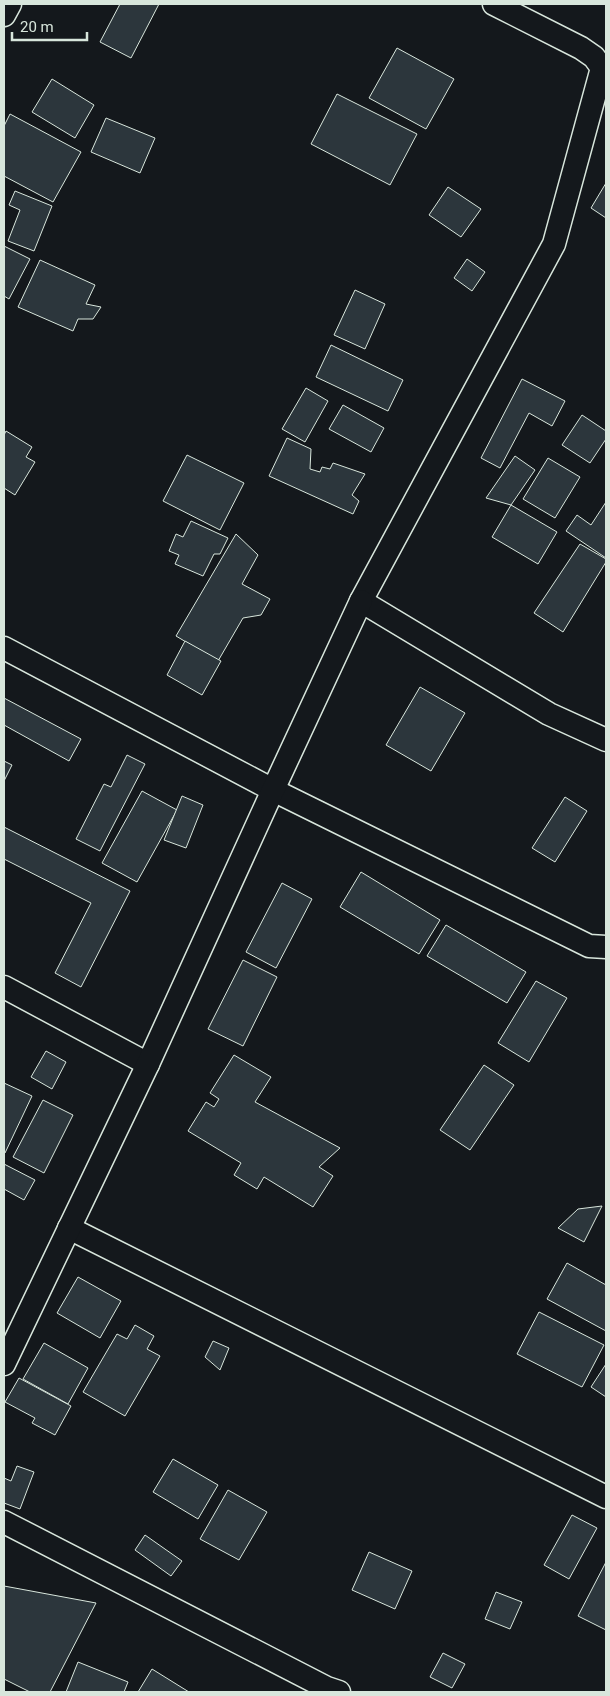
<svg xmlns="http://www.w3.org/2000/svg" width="610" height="1696" viewBox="0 0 610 1696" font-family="Roboto,sans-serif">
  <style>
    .building { fill: #2c363c; stroke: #d8e6dc }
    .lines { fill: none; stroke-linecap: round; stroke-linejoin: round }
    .minor-casing { stroke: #d8e6dc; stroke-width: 25 }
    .minor { stroke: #14181c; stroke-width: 22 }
  </style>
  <rect width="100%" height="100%" fill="#14181c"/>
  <g class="building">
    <path d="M120,4H159L131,58L100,42Z"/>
    <path d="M397,48L454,79L426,129L369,98Z"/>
    <path d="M52,79L94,105L75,138L32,112Z"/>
    <path d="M337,94L417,134L390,185L311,144Z"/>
    <path d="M10,114L81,152L53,202L4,176V126Z"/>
    <path d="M106,118L155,138L140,173L91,152Z"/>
    <path d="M606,183V218L591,208Z"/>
    <path d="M448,187L481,209L461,237L429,215Z"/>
    <path d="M15,191L52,206L34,251L8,241L20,210L9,205Z"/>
    <path d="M4,246L30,259L9,299L4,296Z"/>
    <path d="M467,259L485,272L472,291L454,278Z"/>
    <path d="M40,260L95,285L86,304L101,307L93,319H78L73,331L18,307Z"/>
    <path d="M355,290L385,304L365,349L334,335Z"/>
    <path d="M331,345L403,380L388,411L316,377Z"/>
    <path d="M522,379L565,401L552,426L529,413L500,468L481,458Z"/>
    <path d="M306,388L328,401L305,442L282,429Z"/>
    <path d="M343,405L384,428L371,452L329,429Z"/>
    <path d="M582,415L606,431V439L590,463L562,445Z"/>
    <path d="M6,431L32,447L26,457L35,462L15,495L4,488V435Z"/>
    <path d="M287,438L311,449L310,469L320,472L322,467L330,469L333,463L365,474L352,495L359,501L353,514L269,476Z"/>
    <path d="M187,455L244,483L220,530L163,501Z"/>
    <path d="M515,456L535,470L511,505L486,498Z"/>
    <path d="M548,458L580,477L555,518L523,499Z"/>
    <path d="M606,502V558L566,531L577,515L591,525Z"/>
    <path d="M511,505L557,532L538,564L492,537Z"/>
    <path d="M191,521L228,538L220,554H214L203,576L175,564L179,555L169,551L176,534L183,537Z"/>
    <path d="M236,534L258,555L242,584L270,599L261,615L243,618L218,661L176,636Z"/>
    <path d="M580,544L606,559V562L563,632L534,613Z"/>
    <path d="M185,641L221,661L202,695L167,675Z"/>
    <path d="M420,687L465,713L431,771L386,745Z"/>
    <path d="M4,698L81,739L69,761L4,725Z"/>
    <path d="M127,755L145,764L100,851L76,839L104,784L111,787Z"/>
    <path d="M4,761L12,765L4,781Z"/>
    <path d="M142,791L177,810L137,882L102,863Z"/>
    <path d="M182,796L203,805L186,848L164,840Z"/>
    <path d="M565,797L587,811L555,862L532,848Z"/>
    <path d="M4,827L130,891L81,987L55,973L91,903L4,859Z"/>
    <path d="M361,872L440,920L419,954L340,907Z"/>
    <path d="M282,883L312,899L276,968L246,952Z"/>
    <path d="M446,925L526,972L507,1003L427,956Z"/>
    <path d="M243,960L277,977L243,1046L208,1029Z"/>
    <path d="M536,981L567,998L529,1062L498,1043Z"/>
    <path d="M46,1051L66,1062L52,1089L31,1077Z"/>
    <path d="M234,1055L271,1077L255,1102L340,1148L319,1167L333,1176L313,1207L264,1177L257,1189L234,1175L241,1163L188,1131L206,1102L214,1107L219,1099L210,1093Z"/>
    <path d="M484,1065L514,1085L470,1150L440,1130Z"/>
    <path d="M4,1083L32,1096L5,1153L4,1152Z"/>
    <path d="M43,1100L73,1115L44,1173L13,1157Z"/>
    <path d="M4,1164L35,1180L24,1200L4,1189Z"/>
    <path d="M602,1206L584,1242L558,1228L578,1209Z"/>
    <path d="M567,1263L606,1285V1331L547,1299Z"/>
    <path d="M78,1277L121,1301L100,1338L57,1313Z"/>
    <path d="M539,1312L604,1345L582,1387L517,1354Z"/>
    <path d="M135,1325L154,1336L147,1349L160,1356L125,1416L83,1392L117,1334L127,1339Z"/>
    <path d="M213,1341L229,1348L220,1370L205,1357Z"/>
    <path d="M44,1343L88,1368L68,1404L23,1379Z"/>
    <path d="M606,1364V1397L591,1387Z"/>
    <path d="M19,1378L71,1406L55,1435L32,1423L35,1418L5,1402Z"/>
    <path d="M173,1459L218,1485L198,1519L153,1492Z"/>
    <path d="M17,1466L34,1472L20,1509L4,1503V1478L11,1481Z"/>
    <path d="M228,1490L267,1512L239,1560L200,1539Z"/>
    <path d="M572,1515L597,1528L569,1579L544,1565Z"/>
    <path d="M145,1535L182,1561L171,1576L135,1550Z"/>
    <path d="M369,1552L412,1571L395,1609L352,1590Z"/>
    <path d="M606,1562V1630L578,1616Z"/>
    <path d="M4,1586L96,1603L50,1692H30L4,1679Z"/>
    <path d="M496,1592L522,1602L510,1629L485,1619Z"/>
    <path d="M443,1653L465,1664L452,1688L430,1677Z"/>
    <path d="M78,1662L128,1682L124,1692H66Z"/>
    <path d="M152,1669L189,1692H138Z"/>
  </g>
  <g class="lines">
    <g class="minor-casing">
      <g id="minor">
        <path d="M494,4L581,48L594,57L602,68L554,244L361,601L549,714L606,740"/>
        <path d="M4,15L10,4"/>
        <path d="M4,648L273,790L589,946L606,947"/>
        <path d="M4,987L148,1064"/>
        <path d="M69,1228L606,1497"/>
        <path d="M4,1364L148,1064L273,790L361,601"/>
        <path d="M4,1522L327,1688L339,1692"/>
      </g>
    </g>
    <use href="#minor" class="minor"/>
  </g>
  <rect width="610" height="1696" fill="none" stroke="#d8e6dc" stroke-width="10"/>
  <path d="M12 32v8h75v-8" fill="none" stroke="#d8e6dc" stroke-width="2.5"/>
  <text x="20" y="32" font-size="15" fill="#d8e6dc" stroke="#14181c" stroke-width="4" paint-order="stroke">20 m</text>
</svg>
